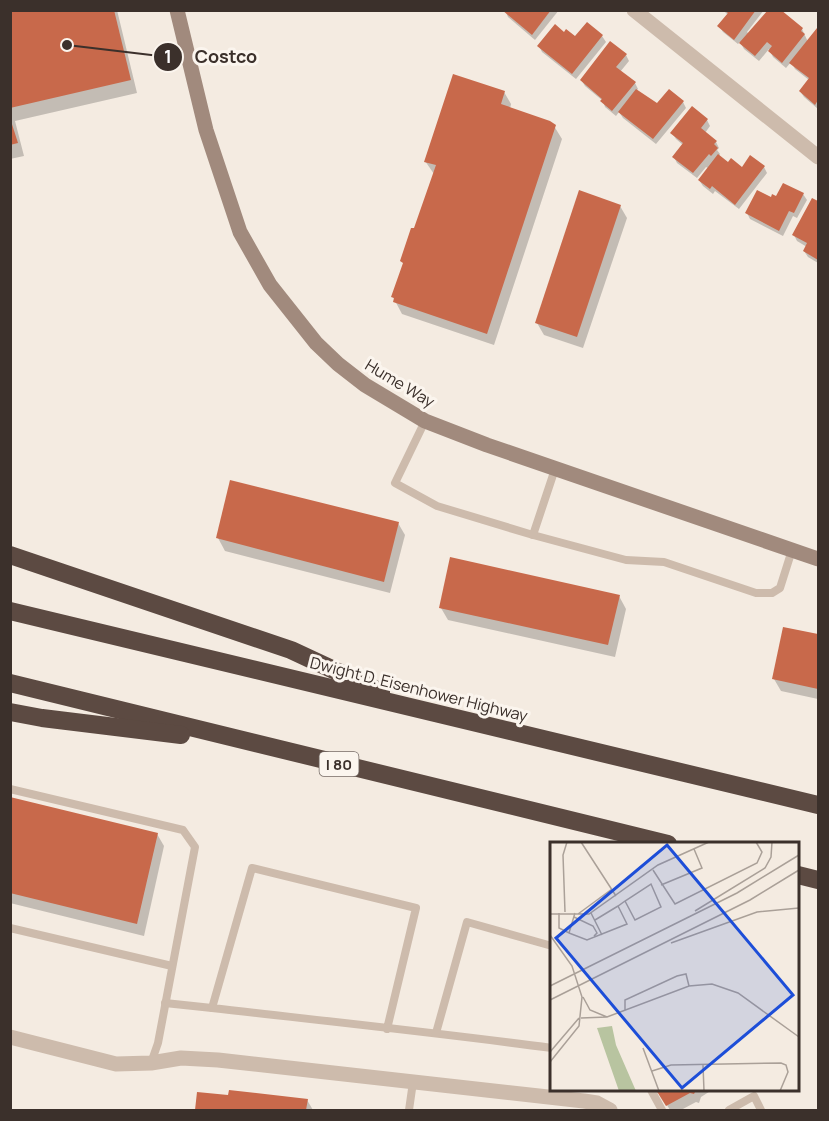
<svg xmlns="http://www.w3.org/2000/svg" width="829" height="1121" viewBox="0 0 829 1121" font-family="Manrope,sans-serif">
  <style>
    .shadow { fill: #0003 }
    .building { fill: #c8694b }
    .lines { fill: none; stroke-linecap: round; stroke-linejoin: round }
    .lane { stroke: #cdbbac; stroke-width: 8 }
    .street { stroke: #cdbbac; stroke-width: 15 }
    .secondary { stroke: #a18a7d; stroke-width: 15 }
    .highway { stroke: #5c4a42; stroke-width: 18 }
    .labels { text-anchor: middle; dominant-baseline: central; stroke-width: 6; stroke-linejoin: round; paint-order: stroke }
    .shield { fill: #fbf5ee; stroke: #756b66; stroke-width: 1.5 }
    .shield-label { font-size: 15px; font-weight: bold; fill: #3b302b }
    .street-label { font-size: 16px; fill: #3b302b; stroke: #fbf5ee }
    .inset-road { fill: none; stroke: #aaa098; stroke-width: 1.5 }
    .view { fill: #1d4ed8; fill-opacity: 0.15; stroke: #1d4ed8; stroke-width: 3 }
    .inset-edge { fill: none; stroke: #3b302b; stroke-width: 3 }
    .leader { fill: none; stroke: #3b302b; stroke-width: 2 }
    .callout-dot { fill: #3b302b; stroke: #fbf5ee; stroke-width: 2 }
    .mark-label { font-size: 18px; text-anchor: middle; font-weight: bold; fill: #fff }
    .callout-label { font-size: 18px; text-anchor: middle; font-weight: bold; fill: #3b302b; stroke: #fbf5ee; stroke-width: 6; stroke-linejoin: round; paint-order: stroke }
  </style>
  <rect width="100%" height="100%" fill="#f4ebe1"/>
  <g class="shadow">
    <path d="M10,10H117L137,93L15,121L24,156L10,159Z"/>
    <path d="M505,10H559L535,40L508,17Z"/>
    <path d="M723,10H764L747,32L749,34L802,29L808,42L818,31V109L804,97L800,91L809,80L795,69L791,62L786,68L773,57L769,49L759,61L744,49L740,42L738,44L723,32L719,26L728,15Z"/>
    <path d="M587,24L602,36L606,42L576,79L542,52L539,46L564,34L576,38Z"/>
    <path d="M626,55L629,61L620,72L635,83L638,89L636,91L657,105L683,102L686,108L656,144L623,118L619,112L616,116L605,107L603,101L585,86L582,81Z"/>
    <path d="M504,92L511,104L510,109L554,126L562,139L494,345L402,314L393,297L404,264L402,261L415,230L434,174L425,161Z"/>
    <path d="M707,120L710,126L705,133L716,142L719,148L717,150L720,154L719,156L729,164L742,169L764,167L767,173L739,209L715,191L713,194L703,186L699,180L708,168L706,167L697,178L677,163L674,157L683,145L676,139L672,133Z"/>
    <path d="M803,194L807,200L797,218L793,216L783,236L750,219L747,213L777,198Z"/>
    <path d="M813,200L818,203V263L808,257L804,251L807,247L797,241L794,235Z"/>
    <path d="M620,206L627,218L583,348L544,335L537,323Z"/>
    <path d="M398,523L405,535L390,593L225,551L218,538Z"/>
    <path d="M619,596L626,609L615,657L448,620L441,608Z"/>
    <path d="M785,628L818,636V699L781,691L774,679Z"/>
    <path d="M10,799L157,834L164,846L144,936L10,903Z"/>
    <path d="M654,1090H712L701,1097L699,1103L696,1102L681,1110H670L659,1092L657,1094Z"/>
    <path d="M198,1094L307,1100L313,1110H196Z"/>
  </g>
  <g class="building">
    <path d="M10,10H114L131,80L10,108Z"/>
    <path d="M502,10H551L532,35Z"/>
    <path d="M724,10H756L734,40L717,26L728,13Z"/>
    <path d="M768,10H781L803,28L801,31L805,34L782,63L768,51L772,46L767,42L755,56L739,43Z"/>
    <path d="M587,22L603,35L572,74L537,46L555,24L564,32L566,29L575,36Z"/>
    <path d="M817,28L818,100L815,105L799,91L809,78L789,63Z"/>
    <path d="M610,41L627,54L616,67L636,82L612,111L600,101L602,99L580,80Z"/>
    <path d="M453,74L505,91L501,104L550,121L556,125L487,334L393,302L394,298L391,297L403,263L400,261L411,228H414L436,165L424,162Z"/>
    <path d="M636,89L657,103L669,89L684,101L653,139L618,112Z"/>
    <path d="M692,106L708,119L701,128L717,141L714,144L718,148L711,156L709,154L693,173L672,157L683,143L670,133Z"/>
    <path d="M10,118L18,143L10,145Z"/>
    <path d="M718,154L728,162L731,158L742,167L750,155L765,166L735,205L712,186L710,189L698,180Z"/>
    <path d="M783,183L804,193L794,213L789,211L779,231L745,213L757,190L771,197L772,194L776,196Z"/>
    <path d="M579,190L621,205L577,337L535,323Z"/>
    <path d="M812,198L818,201V260L803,251L807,243L792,235Z"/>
    <path d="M230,480L399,522L384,582L216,538Z"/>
    <path d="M450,557L620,595L608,645L439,608Z"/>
    <path d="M783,627L818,634V689L772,679Z"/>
    <path d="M10,797L158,833L137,924L10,893Z"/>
    <path d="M229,1090L308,1099L306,1110H195L197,1092L228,1095Z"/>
    <path d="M656,1090H696L694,1094L690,1093L666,1106Z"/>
  </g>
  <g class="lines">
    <g class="lane">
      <path d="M425,421L395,483L437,506L533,535L626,560L664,562L756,593H772L780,588L792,550"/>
      <path d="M533,535L555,469"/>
      <path d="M10,789L183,830L195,847L158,1043L151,1063"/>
      <path d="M10,928L172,966"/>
      <path d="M165,1003L212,1008"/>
      <path d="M387,1029L416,908L252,868L212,1008C325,1021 439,1033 552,1048"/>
      <path d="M436,1033L467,922L552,946"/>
      <path d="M651,1090L662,1110"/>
      <path d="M409,1110L413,1082"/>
      <path d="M729,1110L754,1096L761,1110"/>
    </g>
    <g class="street">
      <path d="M634,10L818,157"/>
      <path d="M10,1037L116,1064L151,1063L181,1058L218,1060L584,1101L597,1103L610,1110"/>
    </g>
    <path class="secondary" d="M177,10L206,130L240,232L270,285L316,343L338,364L365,385L425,421L487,445L818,559"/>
    <g class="highway">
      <path d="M10,555L291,650L381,692"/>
      <path d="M10,611L818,805"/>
      <path d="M10,683L668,844"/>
      <path d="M10,712L42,718L181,735"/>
      <path d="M798,875L818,880"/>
    </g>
  </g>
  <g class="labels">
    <rect class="shield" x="319.5" y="752" width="39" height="24" rx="4.5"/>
    <g class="shield-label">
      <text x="339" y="764">I 80</text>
    </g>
    <g class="street-label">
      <text transform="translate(400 383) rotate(31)">Hume Way</text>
      <text transform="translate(419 689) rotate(14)">Dwight D. Eisenhower Highway</text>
    </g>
  </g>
  <g transform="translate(550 842)">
    <rect width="249" height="249" fill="#f4ebe1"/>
    <path d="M62,184L66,203L86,249H69L47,186Z" fill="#b8c4a0"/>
    <path class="inset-road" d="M31,0L66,54M103,28L125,62L207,21L212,10L206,0M111,43L152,26L144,7M145,69L215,26L221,15L222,0M15,70L13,13L17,0M9,71V86L19,91L25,71M41,71L52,93M0,72H39L108,23L159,0M28,72L62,47M24,75L43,84L47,91L44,94M45,78L68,64L75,59L101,42L111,65L85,78L75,59M19,91L37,98L77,82L68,64M0,93L22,124L32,155L29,184L0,220M121,101L207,70L249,66M0,144L187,51L249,13M33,155L40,168L57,175M0,158L200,58L249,28M75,168V158L127,134L136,132L139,144M31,176L57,175L139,144L162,142L188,151L249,195M93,206L109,249M0,210L29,176M153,223L154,249M102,229L121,223L231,221L236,223L238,230L230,249"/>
    <path class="view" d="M117,3L243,153L132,246L6,96Z"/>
    <rect width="249" height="249" class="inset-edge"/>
  </g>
  <path class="leader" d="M67 45L168 57"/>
  <g class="callout-dot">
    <circle cx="67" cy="45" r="6"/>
    <circle cx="168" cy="57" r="15"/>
  </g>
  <g class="mark-label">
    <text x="168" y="63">1</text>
  </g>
  <g class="callout-label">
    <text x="226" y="63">Costco</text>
  </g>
  <rect width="829" height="1121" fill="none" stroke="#3b302b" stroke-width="24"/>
</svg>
